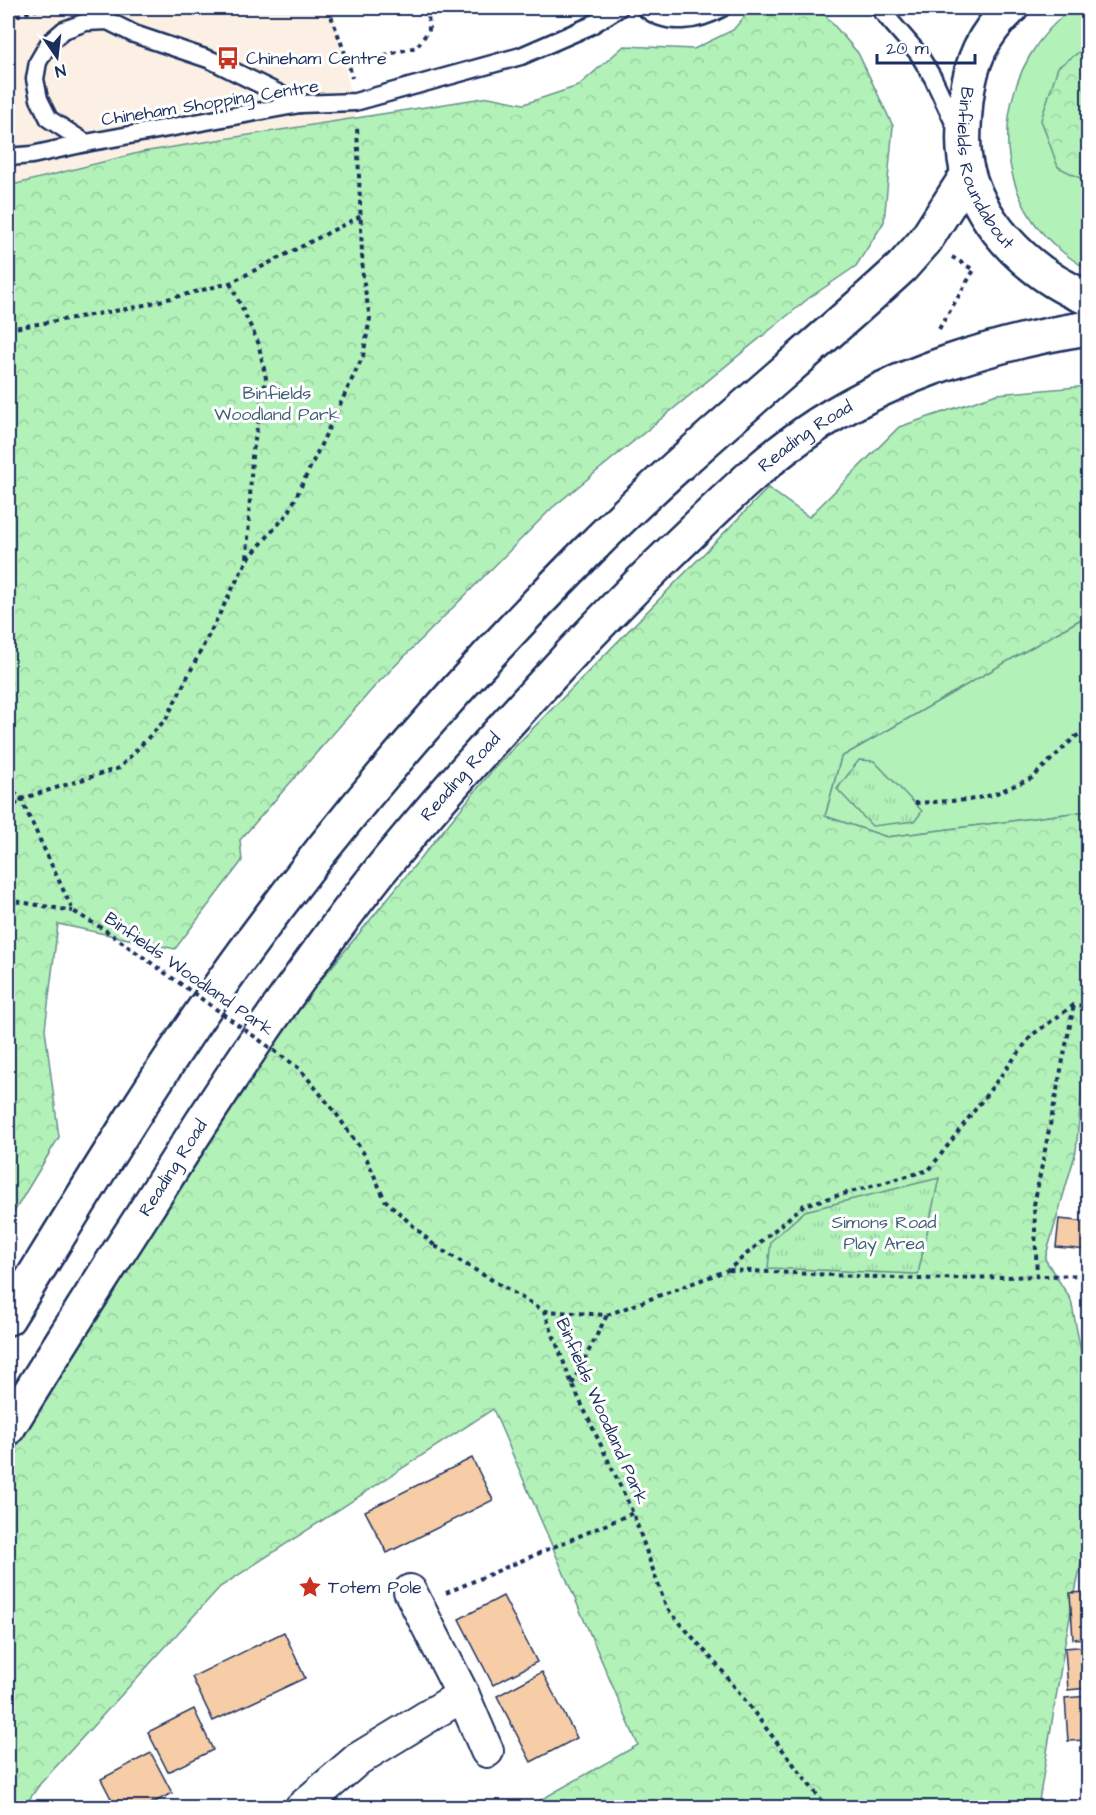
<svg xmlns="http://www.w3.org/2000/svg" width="1096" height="1815" viewBox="0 0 1096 1815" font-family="'Architects Daughter',sans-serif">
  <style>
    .built { fill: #fcf0e4 }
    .grass { fill: #b2f1b8; stroke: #66908b; stroke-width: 1.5 }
    .forest { fill: url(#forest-crowns); stroke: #66908b; stroke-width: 1.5 }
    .park { fill: url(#park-tufts); stroke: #66908b; stroke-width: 1.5 }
    .building { fill: #f6cda6; stroke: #1b2f5e; stroke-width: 1.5 }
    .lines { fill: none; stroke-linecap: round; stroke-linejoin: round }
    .lane-casing { stroke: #1b2f5e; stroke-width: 21 }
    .street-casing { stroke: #1b2f5e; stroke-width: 36 }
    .highway-casing { stroke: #1b2f5e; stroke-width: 38 }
    .path { stroke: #1b2f5e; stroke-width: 4; stroke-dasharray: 4.5 4.5; stroke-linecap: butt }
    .lane { stroke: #fff; stroke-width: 16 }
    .street { stroke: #fff; stroke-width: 32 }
    .highway { stroke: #fff; stroke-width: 33 }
    .path-bridge { stroke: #1b2f5e; stroke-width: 4; stroke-dasharray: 4.5 4.5; stroke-linecap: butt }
    .labels { text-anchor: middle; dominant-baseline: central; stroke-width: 6; stroke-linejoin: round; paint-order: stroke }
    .poi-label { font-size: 18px; fill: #1b2f5e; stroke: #fff; text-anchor: start }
    .street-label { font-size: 18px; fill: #1b2f5e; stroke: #fff }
    .park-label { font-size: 18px; fill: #416074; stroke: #fff }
  </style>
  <defs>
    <pattern id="forest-crowns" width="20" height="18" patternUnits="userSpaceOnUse" patternTransform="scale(1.5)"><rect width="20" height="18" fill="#b2f1b8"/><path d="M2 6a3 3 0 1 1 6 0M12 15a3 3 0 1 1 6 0" fill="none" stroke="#98cfa1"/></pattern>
    <pattern id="park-tufts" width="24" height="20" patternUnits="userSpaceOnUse" patternTransform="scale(1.5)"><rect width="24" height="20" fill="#b2f1b8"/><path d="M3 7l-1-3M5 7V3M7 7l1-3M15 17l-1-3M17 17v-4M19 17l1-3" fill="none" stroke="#98cfa1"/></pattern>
  </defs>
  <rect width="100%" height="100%" fill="#fff"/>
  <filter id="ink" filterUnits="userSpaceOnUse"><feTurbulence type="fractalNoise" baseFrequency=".0167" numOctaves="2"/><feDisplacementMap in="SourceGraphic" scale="12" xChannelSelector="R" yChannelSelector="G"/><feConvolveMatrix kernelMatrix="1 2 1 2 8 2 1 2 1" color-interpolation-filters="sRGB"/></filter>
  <g filter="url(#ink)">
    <path class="built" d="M8,8H333L357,123L142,152L8,186Z"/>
    <g class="grass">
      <path d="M1073,8H1088V270C1073,260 1058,250 1045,236C984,168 1001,60 1073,8Z"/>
      <path d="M1088,615V811L887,837L825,816L841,757Z"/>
    </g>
    <g class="forest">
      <path d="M752,8H811L826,16L858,53L893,126L884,222L856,266L809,298L552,508L375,686L240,840L242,861L175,949L58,924L45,1029L59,1137L8,1222V186L142,152L489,97L524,104L578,86L624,46L694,49L733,30Z"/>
      <path d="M1088,46V182L1058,167L1041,120L1058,67Z"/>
      <path d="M1088,386V615L841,757L825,816L887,837L1088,811V1026L1076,1151L1045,1259L1071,1300L1088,1387V1530L1066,1637L1038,1807H528L638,1745L493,1409L220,1587L40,1784L24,1807H8V1461L254,1062L495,767L768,488L809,517L899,427L997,394Z"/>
    </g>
    <g class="park">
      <path d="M859,760L874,761L922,811L915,821L872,826L837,789Z"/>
      <path d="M939,1178L918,1274L768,1268L771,1241L805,1211Z"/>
    </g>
    <g class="building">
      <path d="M1059,1219L1088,1222V1250L1056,1247Z"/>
      <path d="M472,1458L493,1500L387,1553L365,1511Z"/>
      <path d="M1088,1592V1638L1073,1639L1070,1593Z"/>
      <path d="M503,1596L537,1662L493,1685L459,1619Z"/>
      <path d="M284,1632L305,1678L213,1721L192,1677Z"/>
      <path d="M1088,1646V1688L1068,1690L1065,1648Z"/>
      <path d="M542,1672L577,1738L531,1762L497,1696Z"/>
      <path d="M1088,1696V1740L1068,1741L1065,1698Z"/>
      <path d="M194,1709L213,1750L168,1772L148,1732Z"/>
      <path d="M1083,1751H1088V1791H1084Z"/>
      <path d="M151,1753L172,1793L143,1808H116L101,1779Z"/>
    </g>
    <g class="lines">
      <g class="lane-casing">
        <g id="lane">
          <path d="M645,8C667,27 699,21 722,8"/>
          <path d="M879,8L918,53L933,78L957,129"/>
          <path d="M86,143L49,119L39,99L35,79L38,62L49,43L64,30L86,22L108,21L134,34L211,60L300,104"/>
          <path d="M8,157L32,155L86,143L300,104L355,102L521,56L590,26L619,8"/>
        </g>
      </g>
      <g class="street-casing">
        <g id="street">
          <path d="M410,1591L463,1695L487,1751"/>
          <path d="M301,1808L358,1759L463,1695"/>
        </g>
      </g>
      <g class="highway-casing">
        <g id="highway">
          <path id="s1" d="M1011,8C982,35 971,61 966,100C964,124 961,150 968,173C984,230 1035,277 1088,298"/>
          <path d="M8,1318C81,1200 153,1079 234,966C340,819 459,681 587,552C686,452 798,363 902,267L925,241L968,174"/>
          <path id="s2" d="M8,1428C51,1358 95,1289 140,1219C215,1100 292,982 379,872C436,801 497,734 558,668C603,619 650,572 698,526C736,489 775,452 820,423C898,373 997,342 1088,328"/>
        </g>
      </g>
      <g class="path">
        <path d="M328,8L349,64L352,78"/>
        <path d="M8,18L43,8"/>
        <path d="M349,64L417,47L429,30L428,12"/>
        <path d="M230,283L258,342L266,378L252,456L247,559"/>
        <path d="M8,329L132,308L230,283L361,216"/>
        <path d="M939,329L974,270L952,257"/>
        <path d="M8,785L21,799L73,911L105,930"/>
        <path d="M915,803L969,800L992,795L1032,778L1075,737L1088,729"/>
        <path d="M8,812L21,799L119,768L166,719L247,560L289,512L363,356L370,318L363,278L357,126"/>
        <path d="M8,900L73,911"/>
        <path d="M435,1246L544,1311L572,1384L633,1513L666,1607L724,1673L827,1808"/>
        <path d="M729,1270L917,1279L1088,1275"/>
        <path d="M1037,1277L1034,1205L1074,1005"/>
        <path d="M544,1311L607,1315L728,1270L804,1205L929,1170L1032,1035L1074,1005L1088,1006"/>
        <path d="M572,1384L607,1315"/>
        <path d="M446,1593L633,1513"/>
      </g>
      <use href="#lane" class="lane"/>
      <use href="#street" class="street"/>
      <use href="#highway" class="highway"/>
      <path class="path-bridge" d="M105,930L300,1069L335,1112L365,1155L385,1200L435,1246"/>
    </g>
  </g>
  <defs>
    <g id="bus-bare" transform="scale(1.8)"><path d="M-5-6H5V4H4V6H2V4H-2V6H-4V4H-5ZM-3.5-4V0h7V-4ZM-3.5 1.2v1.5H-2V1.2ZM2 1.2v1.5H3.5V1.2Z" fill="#c8321e" stroke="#fff" stroke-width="2.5" paint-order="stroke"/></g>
    <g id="sight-bare" transform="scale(1.8)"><path d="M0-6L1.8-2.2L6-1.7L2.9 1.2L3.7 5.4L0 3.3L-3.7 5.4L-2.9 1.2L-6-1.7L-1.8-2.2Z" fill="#c8321e" stroke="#fff" stroke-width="2.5" paint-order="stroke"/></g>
  </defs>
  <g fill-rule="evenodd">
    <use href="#bus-bare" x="228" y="58"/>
    <use href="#sight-bare" x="310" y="1587"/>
  </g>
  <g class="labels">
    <g class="poi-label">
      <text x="246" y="58">Chineham Centre</text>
      <text x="328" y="1587">Totem Pole</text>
    </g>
    <g class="street-label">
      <text transform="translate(210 103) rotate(-9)">Chineham Shopping Centre</text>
      <text stroke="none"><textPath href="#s1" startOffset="178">Binfields Roundabout</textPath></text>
      <text stroke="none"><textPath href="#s2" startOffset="1280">Reading Road</textPath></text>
      <text stroke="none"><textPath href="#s2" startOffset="794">Reading Road</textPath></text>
      <text transform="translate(189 974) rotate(35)">Binfields Woodland Park</text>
      <text stroke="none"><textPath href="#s2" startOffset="308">Reading Road</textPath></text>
      <text transform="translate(602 1411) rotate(66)">Binfields Woodland Park</text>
    </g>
    <g class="park-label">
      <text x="277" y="393">Binfields<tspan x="277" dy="21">Woodland Park</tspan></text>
      <text x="884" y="1222">Simons Road<tspan x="884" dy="21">Play Area</tspan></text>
    </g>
  </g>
  <rect width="1096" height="1815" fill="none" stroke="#fff" stroke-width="30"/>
  <rect x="15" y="15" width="1066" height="1785" fill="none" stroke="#1b2f5e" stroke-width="2" filter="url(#ink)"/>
  <g transform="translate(57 57) rotate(166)" stroke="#ffffff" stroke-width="4.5" paint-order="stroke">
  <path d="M0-4.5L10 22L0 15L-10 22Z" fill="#1b2f5e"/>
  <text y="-9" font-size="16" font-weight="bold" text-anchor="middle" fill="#1b2f5e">N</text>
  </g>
  <path d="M877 54v9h98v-9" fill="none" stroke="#1b2f5e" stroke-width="3"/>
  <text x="886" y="54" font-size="18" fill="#1b2f5e" stroke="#ffffff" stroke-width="4.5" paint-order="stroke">20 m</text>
</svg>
